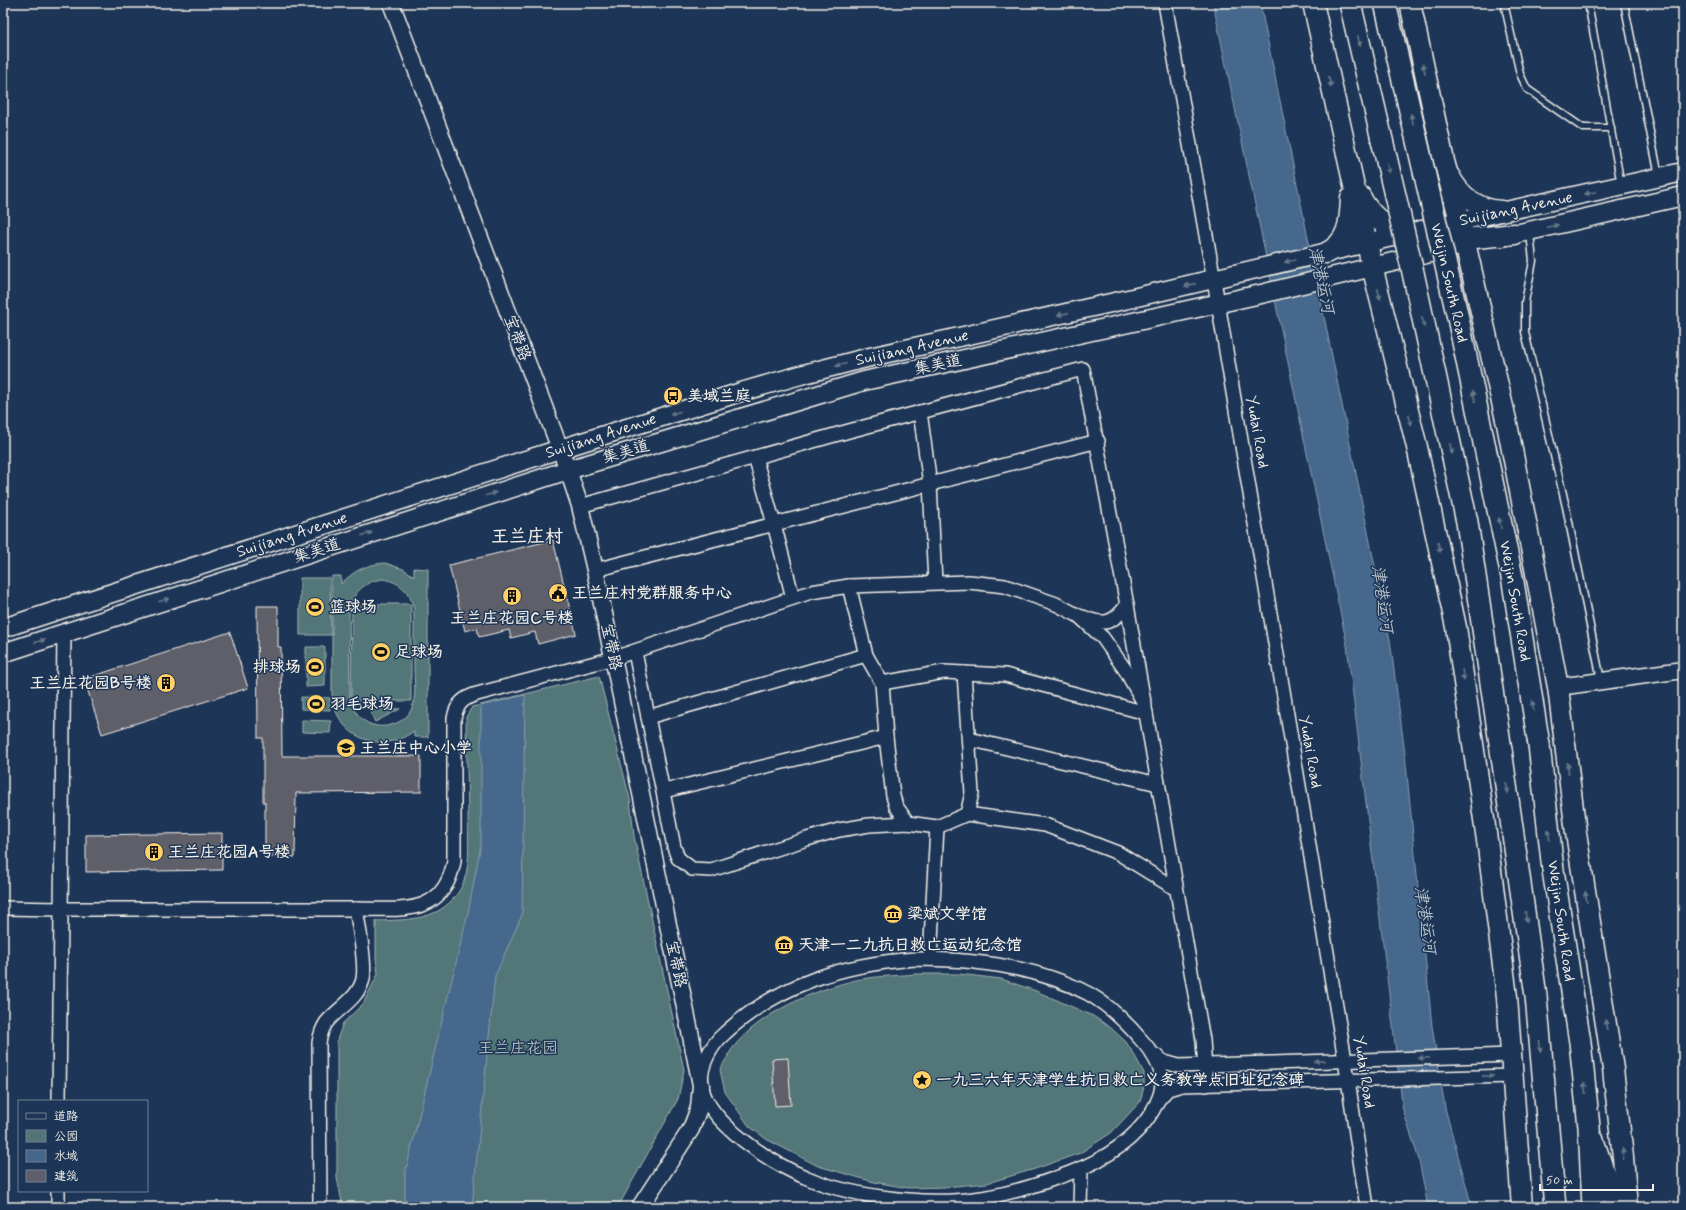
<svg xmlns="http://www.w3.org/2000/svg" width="1686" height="1210" viewBox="0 0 1686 1210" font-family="Mynerve,'LXGW WenKai TC',sans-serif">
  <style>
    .green { fill: #527678; stroke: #a3b4b0; fill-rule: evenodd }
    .water { fill: #45678c; stroke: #8b9eb1 }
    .building { fill: #5f5e6a; stroke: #f4f1e8 }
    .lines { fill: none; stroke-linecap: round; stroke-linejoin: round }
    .service-casing { stroke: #f4f1e8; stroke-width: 9 }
    .minor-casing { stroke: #f4f1e8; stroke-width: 16 }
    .tertiary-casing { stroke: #f4f1e8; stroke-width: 19 }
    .secondary-casing { stroke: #f4f1e8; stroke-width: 21 }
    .primary-casing { stroke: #f4f1e8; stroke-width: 23 }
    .trunk-casing { stroke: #f4f1e8; stroke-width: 24 }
    .service { stroke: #1d3557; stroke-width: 6 }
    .minor { stroke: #1d3557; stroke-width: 13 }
    .tertiary { stroke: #1d3557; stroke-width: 16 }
    .secondary { stroke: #1d3557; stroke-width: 18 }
    .primary { stroke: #1d3557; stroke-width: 20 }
    .trunk { stroke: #1d3557; stroke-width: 21 }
    .trunk-bridge-casing { stroke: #f4f1e8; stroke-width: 24; stroke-linecap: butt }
    .trunk-bridge { stroke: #1d3557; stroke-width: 21 }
    .oneway { fill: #68778a }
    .labels { text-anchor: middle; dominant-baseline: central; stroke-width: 3; stroke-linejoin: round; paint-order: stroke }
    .street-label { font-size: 16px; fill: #f4f1e8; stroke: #1d3557 }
    .poi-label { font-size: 16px; font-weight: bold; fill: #f4f1e8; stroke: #1d3557; text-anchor: start }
    .park-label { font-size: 16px; fill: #b3c0bb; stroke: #1d3557 }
    .water-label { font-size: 17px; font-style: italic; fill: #b7c1c8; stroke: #1d3557 }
    .quarter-label { font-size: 18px; font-weight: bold; fill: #f4f1e8; stroke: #1d3557 }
  </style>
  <rect width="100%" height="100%" fill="#1d3557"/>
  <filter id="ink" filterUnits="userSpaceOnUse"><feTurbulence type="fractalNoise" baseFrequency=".025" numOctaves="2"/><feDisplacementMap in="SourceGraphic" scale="8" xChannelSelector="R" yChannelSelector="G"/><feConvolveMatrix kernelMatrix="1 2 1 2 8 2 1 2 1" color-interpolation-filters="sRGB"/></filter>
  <g filter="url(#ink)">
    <g class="green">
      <path d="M385,563L403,569L414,576V568L428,569V737H414V731C381,756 335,737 332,694V576H341V584C353,571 367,564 385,563ZM383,579C401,582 410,592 414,609C414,628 414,648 414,667C414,681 417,697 411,710C406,721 390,728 377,726C363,724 354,712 350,700L349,608C354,591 366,581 383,579Z"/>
      <path d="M300,578H330L331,635H300Z"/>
      <path d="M352,604H411V701H351Z"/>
      <path d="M306,647H325V686L306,687Z"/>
      <path d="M599,676L630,799L634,836L684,1070L678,1099L618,1207H343L337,1178V1040L343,1023L363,1004L378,974L376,958V921C395,920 418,921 436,912C448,906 459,895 464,881C471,861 468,836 468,815C467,782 467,750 466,717L472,707Z"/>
      <path d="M301,697L330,698V710L301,709Z"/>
      <path d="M371,707L400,709L375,722L371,714Z"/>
      <path d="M302,720L331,721L330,733L302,732Z"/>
      <path d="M916,974H959L1001,979L1036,991L1093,1016L1111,1028L1126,1042L1135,1056L1144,1073V1087L1140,1102L1111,1133L1080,1153L1035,1169L987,1183L945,1187L908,1188L874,1182L818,1166L766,1139L749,1126L725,1092L720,1070C724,1063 728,1055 732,1049C759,1013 814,990 856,980C875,976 896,976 916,974Z"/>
    </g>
    <g class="water">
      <path d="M1213,3H1260L1390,640L1405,754L1432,1026L1445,1108L1472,1207H1428L1419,1160L1403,1110L1347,645Z"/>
      <path d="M525,695L522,915L495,976L472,1207H405V1174L468,913L481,844V706Z"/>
    </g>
    <g class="building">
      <path d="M553,540L576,634L538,644L535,632L511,638L509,630L479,637L477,628L465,631L449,565Z"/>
      <path d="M257,606H278V647H281L282,756H421V792L296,793L295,857H265V802H263V738H258Z"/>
      <path d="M230,632L248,688L102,734L84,679Z"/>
      <path d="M222,833V870L86,872V835Z"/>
      <path d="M788,1058L791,1105L775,1106L772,1059Z"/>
    </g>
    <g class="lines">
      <g class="service-casing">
        <g id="service">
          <path d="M1504,3L1520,74L1527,89L1583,128H1611"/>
          <path d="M1588,3L1621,185"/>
          <path d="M1624,3L1659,176"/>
          <path d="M1530,233L1533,261L1525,302V332L1566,507L1601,680"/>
        </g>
      </g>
      <g class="minor-casing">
        <g id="minor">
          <path d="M1165,3L1218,303L1345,1060L1367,1207"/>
          <path d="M920,412L930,484L935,582"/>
          <path d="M755,457L774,524L793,598"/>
          <path d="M580,506L849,431L1083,369L1127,605L1203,1040L1206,1085"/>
          <path d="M595,570L1098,441"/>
          <path d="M849,586L866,655L882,683L886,737L893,796L896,806L908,823"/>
          <path d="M1083,617C1104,626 1113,624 1127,605"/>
          <path d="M635,652L674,847L678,858L692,869L711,870L807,839L839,830L869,825L908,823L937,827L967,814L1045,825L1118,853L1176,889"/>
          <path d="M964,673L972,793L967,814"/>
          <path d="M882,683L944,672L1005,675L1146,713"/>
          <path d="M648,717L866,655"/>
          <path d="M969,739L1158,784"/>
          <path d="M664,791L886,737"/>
          <path d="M3,908L60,909H356C402,909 444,917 454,861V718C457,703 464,698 477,694L614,658L811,592L849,586L969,582L1005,586L1056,604L1079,616L1103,638L1126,671L1145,705"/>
          <path d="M915,959C973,959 1036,966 1089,994C1110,1006 1128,1024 1143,1042C1168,1071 1168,1091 1145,1122C1123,1150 1089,1167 1056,1178C1007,1196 961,1205 908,1200C873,1197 837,1191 805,1177C773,1164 708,1123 702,1087C698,1068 711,1045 725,1033C779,984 843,964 915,959Z"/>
          <path d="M930,959L937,827"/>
          <path d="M1155,1055L1164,1062L1179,1066L1511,1055"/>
          <path d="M1159,1099L1168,1089L1182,1085L1513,1076"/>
          <path d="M59,1101L64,633"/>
          <path d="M58,1207V1191"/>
          <path d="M320,1207L319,1043C320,1036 322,1029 326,1023C337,1009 359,998 363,979C366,963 359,926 356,909"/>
          <path d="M1080,1207L1081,1169"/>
        </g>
      </g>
      <g class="tertiary-casing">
        <g id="tertiary">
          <path d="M391,3L568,470L580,506L595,570L701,1085L699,1108L691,1129L640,1207"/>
          <path d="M1558,687L1683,670"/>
        </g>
      </g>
      <g class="secondary-casing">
        <g id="secondary">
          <path d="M1450,175C1461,196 1478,209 1502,210"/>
          <path d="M1502,237L1683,196"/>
          <path d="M3,628L560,449L741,392L804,374L870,357L1124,300L1460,221L1683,172"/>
          <path d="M3,653L568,470L864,381L1261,294L1455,247"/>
        </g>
      </g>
      <g class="primary-casing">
        <g id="primary">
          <path d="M1313,3L1372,266L1417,447L1456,627L1488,847L1507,997L1522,1207"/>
          <path d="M1410,3L1444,161L1460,221L1507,424L1558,687L1576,833L1613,1069L1623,1157L1627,1207"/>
          <path d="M1360,196C1388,253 1463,239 1515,234"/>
          <path d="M1326,253C1349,242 1350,222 1351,198"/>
          <path d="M1593,1139L1616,1207"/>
        </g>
      </g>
      <g class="trunk-casing">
        <g id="trunk">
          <path d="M1539,745L1553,870L1580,1042L1589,1127L1593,1207"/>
          <path d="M1501,750L1536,996L1555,1207"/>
        </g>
      </g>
      <use href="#service" class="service"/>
      <use href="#minor" class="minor"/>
      <use href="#tertiary" class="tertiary"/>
      <use href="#secondary" class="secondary"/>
      <use href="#primary" class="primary"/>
      <use href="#trunk" class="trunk"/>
      <g class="trunk-bridge-casing">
        <g id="trunk-bridge">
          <path d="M1350,3L1412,268L1467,522L1501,750"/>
          <path d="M1385,3L1458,318L1513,582L1539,745"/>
        </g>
      </g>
      <use href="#trunk-bridge" class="trunk-bridge"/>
    </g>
    <defs><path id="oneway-solid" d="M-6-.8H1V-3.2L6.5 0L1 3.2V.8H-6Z"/></defs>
    <g class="oneway">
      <use href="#oneway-solid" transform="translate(1359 41) rotate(77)"/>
      <use href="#oneway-solid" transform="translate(1424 69) rotate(-102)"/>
      <use href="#oneway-solid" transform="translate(1330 82) rotate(77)"/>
      <use href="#oneway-solid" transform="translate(1412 119) rotate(-103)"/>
      <use href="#oneway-solid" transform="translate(1388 168) rotate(77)"/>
      <use href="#oneway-solid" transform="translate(1590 193) rotate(168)"/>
      <use href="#oneway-solid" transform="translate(1553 226) rotate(-13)"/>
      <use href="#oneway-solid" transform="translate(1290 261) rotate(167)"/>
      <use href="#oneway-solid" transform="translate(1190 285) rotate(167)"/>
      <use href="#oneway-solid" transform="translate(1379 294) rotate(76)"/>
      <use href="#oneway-solid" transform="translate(1063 314) rotate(167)"/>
      <use href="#oneway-solid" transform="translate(1423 322) rotate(77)"/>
      <use href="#oneway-solid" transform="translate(841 365) rotate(166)"/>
      <use href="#oneway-solid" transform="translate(1474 396) rotate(-102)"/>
      <use href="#oneway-solid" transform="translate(675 413) rotate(162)"/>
      <use href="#oneway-solid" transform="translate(1410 420) rotate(76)"/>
      <use href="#oneway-solid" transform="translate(1451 449) rotate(78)"/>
      <use href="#oneway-solid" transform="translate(491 494) rotate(-18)"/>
      <use href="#oneway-solid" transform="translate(1500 523) rotate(-102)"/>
      <use href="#oneway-solid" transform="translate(367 534) rotate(-18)"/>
      <use href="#oneway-solid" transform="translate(1439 547) rotate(78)"/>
      <use href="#oneway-solid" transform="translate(164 600) rotate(-18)"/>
      <use href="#oneway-solid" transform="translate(40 641) rotate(-18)"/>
      <use href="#oneway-solid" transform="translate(1463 675) rotate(81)"/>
      <use href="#oneway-solid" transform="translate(1533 706) rotate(-99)"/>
      <use href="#oneway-solid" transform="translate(1568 768) rotate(-97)"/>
      <use href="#oneway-solid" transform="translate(1507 788) rotate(81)"/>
      <use href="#oneway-solid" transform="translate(1549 835) rotate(-96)"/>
      <use href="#oneway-solid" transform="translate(1586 897) rotate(-99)"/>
      <use href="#oneway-solid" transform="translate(1526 917) rotate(82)"/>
      <use href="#oneway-solid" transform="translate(1606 1025) rotate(-99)"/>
      <use href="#oneway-solid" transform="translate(1540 1046) rotate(85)"/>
      <use href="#oneway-solid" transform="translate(1424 1058) rotate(178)"/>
      <use href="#oneway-solid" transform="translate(1320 1061) rotate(178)"/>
      <use href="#oneway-solid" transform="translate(1488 1076) rotate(-1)"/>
      <use href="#oneway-solid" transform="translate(1585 1088) rotate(-96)"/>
      <use href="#oneway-solid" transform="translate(1623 1154) rotate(-96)"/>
    </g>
  </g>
  <defs>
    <g id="bus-disc" transform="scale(1)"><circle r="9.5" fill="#ffd166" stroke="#1d3557"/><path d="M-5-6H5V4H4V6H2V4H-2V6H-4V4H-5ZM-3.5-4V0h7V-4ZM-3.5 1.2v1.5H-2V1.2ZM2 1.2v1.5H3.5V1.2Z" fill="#111"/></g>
    <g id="civic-disc" transform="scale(1)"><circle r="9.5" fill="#ffd166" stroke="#1d3557"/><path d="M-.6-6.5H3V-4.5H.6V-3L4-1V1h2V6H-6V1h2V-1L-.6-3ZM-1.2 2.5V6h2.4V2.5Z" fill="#111"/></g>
    <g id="building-disc" transform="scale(1)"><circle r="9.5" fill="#ffd166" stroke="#1d3557"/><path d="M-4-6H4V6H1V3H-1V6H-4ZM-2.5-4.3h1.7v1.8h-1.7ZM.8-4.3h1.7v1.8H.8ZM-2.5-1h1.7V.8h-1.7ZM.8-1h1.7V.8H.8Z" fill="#111"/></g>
    <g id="stadium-disc" transform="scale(1)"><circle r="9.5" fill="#ffd166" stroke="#1d3557"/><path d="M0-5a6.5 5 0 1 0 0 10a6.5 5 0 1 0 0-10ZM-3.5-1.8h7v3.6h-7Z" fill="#111"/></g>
    <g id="school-disc" transform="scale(1)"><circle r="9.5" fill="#ffd166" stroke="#1d3557"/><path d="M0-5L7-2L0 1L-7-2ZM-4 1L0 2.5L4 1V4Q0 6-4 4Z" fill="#111"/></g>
    <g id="museum-disc" transform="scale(1)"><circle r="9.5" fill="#ffd166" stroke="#1d3557"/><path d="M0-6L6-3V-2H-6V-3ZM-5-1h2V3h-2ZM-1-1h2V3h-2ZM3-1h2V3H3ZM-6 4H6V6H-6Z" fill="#111"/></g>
    <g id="sight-disc" transform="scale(1)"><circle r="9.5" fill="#ffd166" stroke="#1d3557"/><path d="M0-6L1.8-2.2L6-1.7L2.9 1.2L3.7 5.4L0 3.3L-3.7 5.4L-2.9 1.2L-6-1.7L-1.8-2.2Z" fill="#111"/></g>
  </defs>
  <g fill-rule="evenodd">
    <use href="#bus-disc" x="673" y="396"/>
    <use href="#civic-disc" x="558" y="593"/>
    <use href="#building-disc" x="512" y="596"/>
    <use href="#stadium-disc" x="315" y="607"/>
    <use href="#stadium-disc" x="381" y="652"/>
    <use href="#stadium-disc" x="315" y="667"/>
    <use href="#building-disc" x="166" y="683"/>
    <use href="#stadium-disc" x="316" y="704"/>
    <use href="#school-disc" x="346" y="748"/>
    <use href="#building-disc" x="154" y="852"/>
    <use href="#museum-disc" x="893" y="914"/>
    <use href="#museum-disc" x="784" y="945"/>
    <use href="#sight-disc" x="922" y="1080"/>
  </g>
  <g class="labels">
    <g class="street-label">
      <text transform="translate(1516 209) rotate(-12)">Suijiang Avenue</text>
      <text transform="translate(1449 283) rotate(77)">Weijin South Road</text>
      <text transform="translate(517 338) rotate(69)">宝带路</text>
      <text transform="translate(912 348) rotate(-13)">Suijiang Avenue</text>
      <text transform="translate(938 365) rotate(-12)">集美道</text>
      <text transform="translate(1257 432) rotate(80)">Yudai Road</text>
      <text transform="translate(601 436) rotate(-18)">Suijiang Avenue</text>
      <text transform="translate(626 452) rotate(-17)">集美道</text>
      <text transform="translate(292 535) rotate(-18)">Suijiang Avenue</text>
      <text transform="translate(317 551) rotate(-18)">集美道</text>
      <text transform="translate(1515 601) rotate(80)">Weijin South Road</text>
      <text transform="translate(611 647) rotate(78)">宝带路</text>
      <text transform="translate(1310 752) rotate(80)">Yudai Road</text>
      <text transform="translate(1561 921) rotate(82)">Weijin South Road</text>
      <text transform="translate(676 964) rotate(78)">宝带路</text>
      <text transform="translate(1364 1072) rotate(81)">Yudai Road</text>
    </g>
    <g class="poi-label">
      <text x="687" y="396">美域兰庭</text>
      <text x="572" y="593">王兰庄村党群服务中心</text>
      <text x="329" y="607">篮球场</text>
      <text x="512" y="618" text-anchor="middle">王兰庄花园C号楼</text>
      <text x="395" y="652">足球场</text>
      <text x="301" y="667" text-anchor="end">排球场</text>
      <text x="152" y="683" text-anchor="end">王兰庄花园B号楼</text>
      <text x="330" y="704">羽毛球场</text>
      <text x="360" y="748">王兰庄中心小学</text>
      <text x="168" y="852">王兰庄花园A号楼</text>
      <text x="907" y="914">梁斌文学馆</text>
      <text x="798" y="945">天津一二九抗日救亡运动纪念馆</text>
      <text x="936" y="1080">一九三六年天津学生抗日救亡义务教学点旧址纪念碑</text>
    </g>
    <g class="park-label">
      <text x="518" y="1048">王兰庄花园</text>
    </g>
    <g class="water-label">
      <text transform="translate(1321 280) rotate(78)">津港运河</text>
      <text transform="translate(1382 599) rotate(82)">津港运河</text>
      <text transform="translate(1425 920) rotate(82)">津港运河</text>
    </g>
    <g class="quarter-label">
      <text x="527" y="537">王兰庄村</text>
    </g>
  </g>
  <rect width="1686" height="1210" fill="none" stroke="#1d3557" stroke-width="16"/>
  <rect x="8" y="8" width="1670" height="1194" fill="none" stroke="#f4f1e8" stroke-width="1.5" filter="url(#ink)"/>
  <rect x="18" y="1100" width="130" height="92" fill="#1d3557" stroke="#738091"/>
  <rect x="26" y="1113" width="20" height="6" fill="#1d3557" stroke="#738091"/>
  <text x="54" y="1120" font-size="12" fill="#f4f1e8">道路</text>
  <rect x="26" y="1130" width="20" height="12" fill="#527678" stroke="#738091"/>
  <text x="54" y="1140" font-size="12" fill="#f4f1e8">公园</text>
  <rect x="26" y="1150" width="20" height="12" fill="#45678c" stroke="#738091"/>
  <text x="54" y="1160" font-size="12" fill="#f4f1e8">水域</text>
  <rect x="26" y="1170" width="20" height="12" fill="#5f5e6a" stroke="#738091"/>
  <text x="54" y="1180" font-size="12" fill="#f4f1e8">建筑</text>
  <path d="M1540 1184v6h113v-6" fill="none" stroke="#f4f1e8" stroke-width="2"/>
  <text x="1546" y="1184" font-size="12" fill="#f4f1e8" stroke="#1d3557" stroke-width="3" paint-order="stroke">50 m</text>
</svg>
